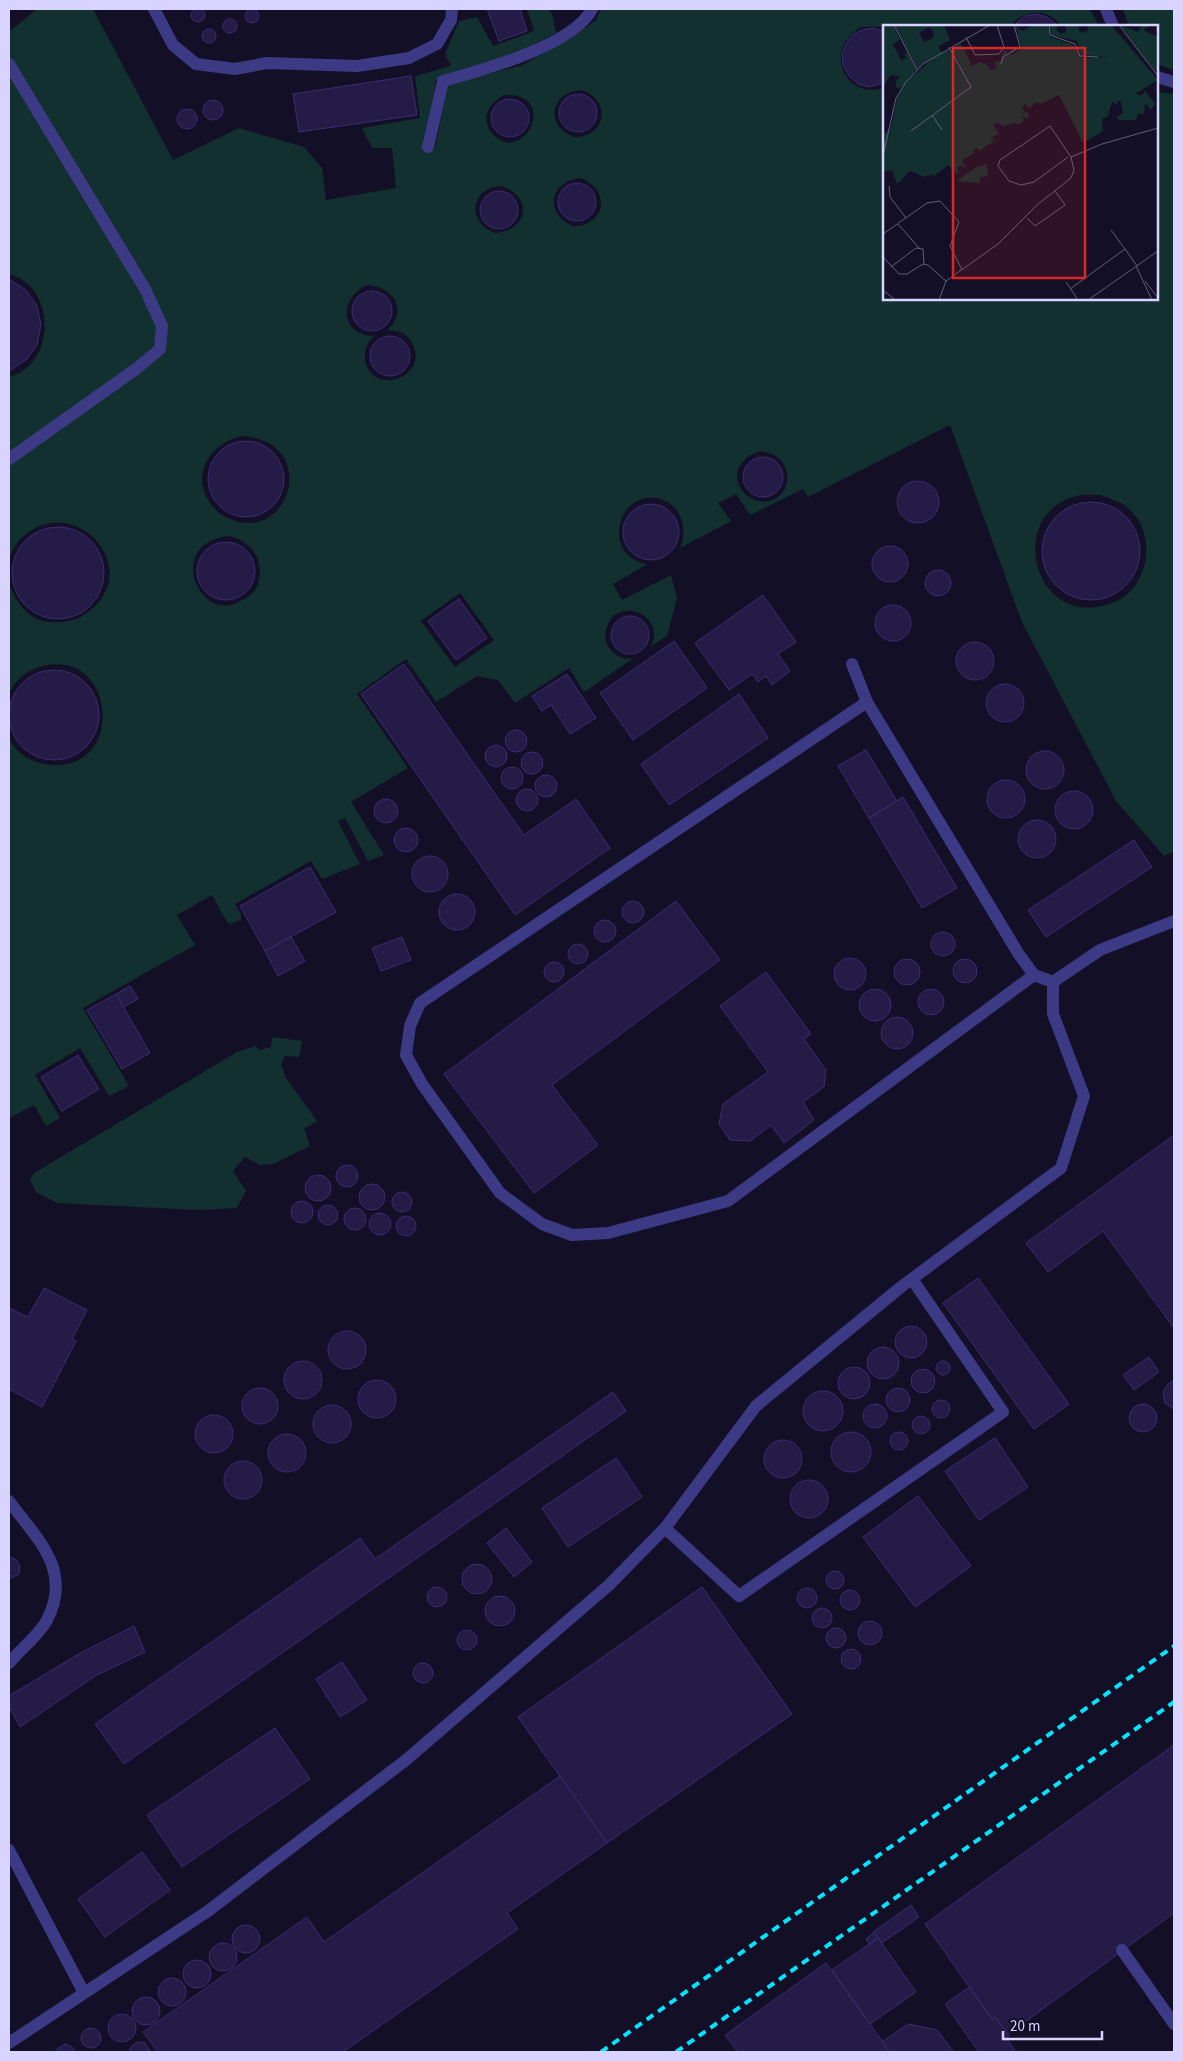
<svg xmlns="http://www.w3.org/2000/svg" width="1183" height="2061" viewBox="0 0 1183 2061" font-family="'Source Sans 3',sans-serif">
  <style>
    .green { fill: #12302f; fill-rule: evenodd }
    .building { fill: #241b47; stroke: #3b2d73 }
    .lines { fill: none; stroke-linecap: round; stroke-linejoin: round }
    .service { stroke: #3d3a85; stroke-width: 12 }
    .rail { stroke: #00e5ff; stroke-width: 4; stroke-dasharray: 8 6; stroke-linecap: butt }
    .inset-road { fill: none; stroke: #625e7d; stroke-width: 1 }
    .view { fill: #d62828; fill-opacity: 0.15; stroke: #d62828; stroke-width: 2.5 }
    .inset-edge { fill: none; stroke: #d9d4ff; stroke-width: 2.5 }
  </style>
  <rect width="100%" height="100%" fill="#130f26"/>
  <g class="green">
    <path d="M37,9H93L173,160L239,128L304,147L322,168L326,200L396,188L392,148H372L362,128L420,118L415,76L451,66L445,54L459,21L477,17L493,46L534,31L527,9H548L552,14L556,33L513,55L436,80L423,150L435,148L448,85L522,65L570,39L596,20L601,9H1090L1099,26H1061C1049,7 1022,10 1010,26L861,27C820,51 848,102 884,87V299H1157V92L1174,94V851L1164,856L1116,801L1022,622L950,425L808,497L803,489L750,515L736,494L718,503L731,521L680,548C689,528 680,501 655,498C627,495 611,526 623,549C628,557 639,564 648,564L613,584L622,600L671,575L677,598L667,636L650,647C669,617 617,594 607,627C604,635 605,643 610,649C616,657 625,660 634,658L584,692L569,668L515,703L498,680L477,676L436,702L406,659L357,694L408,768L351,802L384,855L368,861L345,818L338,821L360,864L322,879L311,861L235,904L241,914V920L230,924L227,922L212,895L177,915L195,945L83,1008L129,1086L109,1096L80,1048L35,1075L60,1118L46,1126L34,1105L9,1118V739C17,755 34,764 52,765C126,769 116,649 43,666C27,670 16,679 9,693V583C15,602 29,621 50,622C67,623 80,620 92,609C143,565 72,489 20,539C15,544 12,552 9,558V463L140,372L165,327L9,59V32ZM581,90C612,99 607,137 574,137C544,125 550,93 581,90ZM504,95C562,92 522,169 492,133C480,118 489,103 504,95ZM580,178C611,188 607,226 573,226C544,214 549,182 580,178ZM501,186C534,196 528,231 495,233C466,222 470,188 501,186ZM367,285C394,287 408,309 388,330C399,331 409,334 413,345C428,379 371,396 365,360C364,350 367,343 374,336C341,336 337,299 367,285ZM242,436C317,441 293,534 239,522C229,519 220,515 213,507C189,477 208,444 242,436ZM761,451C803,457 790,511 755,500C748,498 742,492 739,485C733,468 745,455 761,451ZM1100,495C1107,498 1115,500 1121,503C1151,521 1153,561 1134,587C1127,597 1115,603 1102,606C1030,622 1008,512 1077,496C1084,494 1093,495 1100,495ZM229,536C252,542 265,560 258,584C255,593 247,598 239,602C197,623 166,542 229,536ZM460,593L494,640L455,667L421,621Z"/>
    <path d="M1123,9H1174V70L1157,64V26H1129Z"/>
    <path d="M9,73L141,290L158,326L157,347L9,456V377C57,364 56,286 9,274Z"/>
    <path d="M272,1037L302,1041L299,1057L285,1056L281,1065L286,1078L317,1121L304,1129L310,1146L273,1164L260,1165L245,1157L233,1171L246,1191L237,1208L199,1210L57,1203L36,1192L30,1180L34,1173L237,1052L255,1046L260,1050L271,1047Z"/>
  </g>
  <g class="building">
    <circle cx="198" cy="15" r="7"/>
    <path d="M487,9H520L527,31L499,41Z"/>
    <circle cx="252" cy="16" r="7"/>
    <path d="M1036,14L1047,17L1059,26H1013L1025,16Z"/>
    <circle cx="230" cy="26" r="7"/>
    <path d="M873,28L884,31V83L869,87L858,84L849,76L843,65L842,54L846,44L852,35L862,30Z"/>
    <circle cx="209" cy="36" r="7"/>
    <path d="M411,76L417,115L299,132L293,94Z"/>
    <circle cx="578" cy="113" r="19"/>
    <circle cx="510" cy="118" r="19"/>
    <circle cx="213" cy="110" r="10"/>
    <circle cx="187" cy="119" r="10"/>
    <circle cx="577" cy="202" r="19"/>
    <circle cx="499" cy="210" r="19"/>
    <path d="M9,279L26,290L37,306L41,325L37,345L26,360L9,371Z"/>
    <circle cx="372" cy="311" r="20"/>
    <circle cx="390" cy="356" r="20"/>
    <circle cx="246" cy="479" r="38"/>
    <circle cx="763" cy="477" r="20"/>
    <circle cx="918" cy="502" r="21"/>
    <circle cx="1091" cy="551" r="49"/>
    <circle cx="651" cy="532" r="28"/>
    <circle cx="58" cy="573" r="46"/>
    <circle cx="226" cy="571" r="29"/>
    <circle cx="890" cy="564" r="18"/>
    <circle cx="938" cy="583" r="13"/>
    <path d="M763,595L796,642L778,654L790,671L772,685L766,676L758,682L752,674L729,690L695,643Z"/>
    <path d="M459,599L487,638L456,660L428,621Z"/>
    <circle cx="893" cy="623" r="18"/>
    <circle cx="630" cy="635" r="19"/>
    <path d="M674,641L707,688L633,740L600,693Z"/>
    <circle cx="975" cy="661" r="19"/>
    <path d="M404,664L524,835L576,799L610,848L515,915L361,694Z"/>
    <circle cx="54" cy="715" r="45"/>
    <path d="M567,674L596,718L570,734L551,705L542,711L532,696Z"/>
    <circle cx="1005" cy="703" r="19"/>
    <path d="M739,694L768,738L669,805L641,764Z"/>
    <circle cx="516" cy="741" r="11"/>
    <circle cx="496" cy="756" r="11"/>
    <path d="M866,750L897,801L869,818L838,766Z"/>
    <circle cx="1045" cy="770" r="19"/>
    <circle cx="532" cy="763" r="11"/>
    <circle cx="512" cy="778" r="11"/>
    <circle cx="546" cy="786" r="11"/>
    <circle cx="1006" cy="799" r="19"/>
    <circle cx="527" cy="800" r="11"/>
    <circle cx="1074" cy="810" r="19"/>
    <path d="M903,797L957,888L922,908L869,818Z"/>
    <circle cx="386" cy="811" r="12"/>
    <circle cx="1037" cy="839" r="19"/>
    <circle cx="406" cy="840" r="12"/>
    <path d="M1134,840L1152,867L1046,937L1028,910Z"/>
    <circle cx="430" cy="874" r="18"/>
    <path d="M310,867L336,912L265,951L240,906Z"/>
    <circle cx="457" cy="912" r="18"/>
    <path d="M676,901L720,960L552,1085L598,1145L534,1193L444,1074Z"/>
    <circle cx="633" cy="912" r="11"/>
    <circle cx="605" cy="931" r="11"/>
    <circle cx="943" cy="944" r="12"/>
    <path d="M291,937L305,961L278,976L265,951Z"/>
    <path d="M402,937L411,960L381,971L372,948Z"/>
    <circle cx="578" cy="954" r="10"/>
    <circle cx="850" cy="974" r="16"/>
    <circle cx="965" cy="971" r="12"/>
    <circle cx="907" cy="972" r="13"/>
    <circle cx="554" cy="972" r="10"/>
    <path d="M766,972L811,1034L804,1039L826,1070L824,1087L803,1102L814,1120L784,1143L771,1125L750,1141L730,1140L719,1124L723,1104L768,1072L720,1006Z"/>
    <path d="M130,986L138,999L123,1007L116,994Z"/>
    <circle cx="875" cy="1005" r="16"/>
    <circle cx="931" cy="1002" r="13"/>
    <path d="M116,994L150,1053L122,1069L87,1010Z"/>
    <circle cx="897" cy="1033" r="16"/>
    <path d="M78,1055L99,1089L62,1111L41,1077Z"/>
    <path d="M1174,1135V1328L1103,1231L1048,1272L1026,1243Z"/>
    <circle cx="347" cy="1176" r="11"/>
    <circle cx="318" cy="1188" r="13"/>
    <circle cx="372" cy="1197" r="13"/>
    <circle cx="402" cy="1202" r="10"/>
    <circle cx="302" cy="1212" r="11"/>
    <circle cx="328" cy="1215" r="10"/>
    <circle cx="355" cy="1219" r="11"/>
    <circle cx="380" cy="1224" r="11"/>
    <circle cx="406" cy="1226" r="10"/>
    <path d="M978,1278L1069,1404L1034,1429L943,1303Z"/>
    <path d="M44,1288L87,1310L72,1339L76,1341L42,1407L9,1389V1308L28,1317Z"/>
    <circle cx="911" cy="1342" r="16"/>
    <circle cx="347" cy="1350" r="19"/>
    <circle cx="883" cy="1363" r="16"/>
    <path d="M1149,1357L1159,1372L1134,1390L1123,1375Z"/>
    <circle cx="943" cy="1368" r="7"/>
    <circle cx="303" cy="1380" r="19"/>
    <circle cx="854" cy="1383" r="16"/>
    <circle cx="923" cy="1381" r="12"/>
    <circle cx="377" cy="1399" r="19"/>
    <path d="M1174,1381V1409L1165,1403L1163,1392L1169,1383Z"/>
    <circle cx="260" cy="1406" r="18"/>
    <circle cx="898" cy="1400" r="12"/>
    <circle cx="823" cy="1411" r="20"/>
    <path d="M613,1392L626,1411L124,1764L95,1724L360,1538L375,1559Z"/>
    <circle cx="941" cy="1409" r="9"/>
    <circle cx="1143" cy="1418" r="14"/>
    <circle cx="875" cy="1416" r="12"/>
    <circle cx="332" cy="1424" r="19"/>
    <circle cx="214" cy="1434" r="19"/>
    <circle cx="921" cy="1425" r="9"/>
    <circle cx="851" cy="1452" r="20"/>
    <circle cx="899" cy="1441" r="9"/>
    <circle cx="287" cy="1453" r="19"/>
    <path d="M995,1438L1028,1487L979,1520L945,1471Z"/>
    <circle cx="783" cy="1459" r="19"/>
    <path d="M616,1458L642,1497L568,1547L542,1508Z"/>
    <circle cx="243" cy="1480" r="19"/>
    <circle cx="809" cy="1499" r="19"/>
    <path d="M918,1496L971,1566L915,1607L863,1537Z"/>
    <path d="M506,1528L532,1562L514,1577L487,1543Z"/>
    <path d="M9,1557L15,1559L20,1565L19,1574L9,1579Z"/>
    <circle cx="477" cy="1579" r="15"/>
    <circle cx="835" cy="1580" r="9"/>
    <path d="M702,1587L792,1714L607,1843L518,1717Z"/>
    <circle cx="437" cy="1597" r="10"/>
    <circle cx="807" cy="1598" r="10"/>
    <circle cx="850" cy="1600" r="10"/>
    <circle cx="500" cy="1611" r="15"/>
    <circle cx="822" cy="1618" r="10"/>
    <circle cx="870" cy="1633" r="12"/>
    <path d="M134,1626L145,1652L95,1676L20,1727L9,1706V1696L82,1652Z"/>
    <circle cx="836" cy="1638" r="10"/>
    <circle cx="467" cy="1640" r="10"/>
    <circle cx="851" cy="1659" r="10"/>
    <path d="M342,1662L367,1700L340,1717L316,1679Z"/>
    <circle cx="423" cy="1673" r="10"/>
    <path d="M275,1728L310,1779L182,1867L147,1815Z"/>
    <path d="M1174,1745V1913L1007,2035L995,2017L992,2019L925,1924Z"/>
    <path d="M560,1776L607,1843L507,1913L518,1929L343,2052H158L143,2032L307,1917L324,1942Z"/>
    <path d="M142,1852L170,1890L105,1937L78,1899Z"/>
    <path d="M911,1905L919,1917L882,1943L873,1932Z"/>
    <circle cx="246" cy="1939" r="14"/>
    <path d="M874,1933L878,1938L869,1944L866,1939Z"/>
    <path d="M878,1938L916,1992L870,2024L832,1970Z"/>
    <circle cx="223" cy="1957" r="14"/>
    <circle cx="197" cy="1974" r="14"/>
    <path d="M826,1963L890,2052H738L725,2035Z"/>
    <circle cx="172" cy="1992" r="14"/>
    <path d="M969,1987L992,2019L995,2017L1009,2036L1006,2038L1016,2052H979L945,2004Z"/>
    <circle cx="146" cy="2011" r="14"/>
    <circle cx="122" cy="2028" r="14"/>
    <path d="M908,2024L937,2030L954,2052H890L882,2042Z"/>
    <circle cx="91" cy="2038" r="10"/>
    <path d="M137,2042L145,2043L151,2052H129L131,2047Z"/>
    <path d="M65,2044L72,2047L76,2052H57L58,2048Z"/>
  </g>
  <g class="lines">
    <g class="service">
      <path d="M154,9L173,45L196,64L235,69L267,63L357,66L409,58L437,44L451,20L452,9"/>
      <path d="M1106,9L1113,26"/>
      <path d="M9,64L145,289L162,326L160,349L136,369L9,459"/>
      <path d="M1157,77L1174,82"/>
      <path d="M428,147L443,81C482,70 573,46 592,9"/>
      <path d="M852,664L867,702"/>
      <path d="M1034,975L728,1201L608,1233L572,1235L542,1224L500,1193L422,1084L406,1055L410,1026L420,1003L867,702L1018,953L1034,975L1053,982"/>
      <path d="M9,1501C37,1539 73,1570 47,1620C39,1635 20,1650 9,1663"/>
      <path d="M665,1528L739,1596L1003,1412L912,1279"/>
      <path d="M9,1850L84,1993"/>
      <path d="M1122,1950L1174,2024"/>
      <path d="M9,2043L208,1911L406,1760L608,1586L665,1528L756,1406L901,1287L1061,1168L1084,1096L1053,1014V982L1100,950L1174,921"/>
    </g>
    <g class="rail">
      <path d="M601,2052L1174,1646"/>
      <path d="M676,2052L1174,1702"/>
    </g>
  </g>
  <g transform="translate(883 25)">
    <rect width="275" height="275" fill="#130f26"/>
    <path d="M0,0H10L17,15L10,19L18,35L24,33L21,29L24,28L33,45L17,64L13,62V55L17,52L8,50L0,61ZM12,0H61L67,15L56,21L58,27L67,25L88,60L70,27L77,17L89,41L97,37L104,39L107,45L114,44L111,37L117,36L121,25L125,28L131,23L132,26L119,32L118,39L120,32L134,27L138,22L133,1L139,6L150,0H165L167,12L190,20L199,33L225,32L198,30L194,16L168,10L167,3V0H175L173,5L178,9L183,7V0H196V6L201,8L205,5L204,0H228L275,55L252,69L259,70L262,66L272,78L268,85L262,78L261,89H255L253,95H236L234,92L240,88L238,77L234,75L235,80L229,77L225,91L219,94L220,106L200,118L176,70L160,78H152L146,84L142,79L139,83L142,86L139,88L145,87V94L139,91L141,96L135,100L133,98L119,101L115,97L110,100L116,109L109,112L113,118L108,114L110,119H105L96,126L94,123L90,125L92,128L79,135L84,144L79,140L74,143L77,148H71L65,140L50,152L49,149L41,152L27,146L14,159L9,145L0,147V110L8,102L5,119L14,73L23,57L54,30L34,44ZM46,2L51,7L50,13L41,17L36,8ZM237,0L255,7L259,0H267L260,5L275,12V46H272ZM104,139L105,151L97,152V158L74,156L93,142Z" fill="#12302f" fill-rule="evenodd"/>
    <path class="inset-road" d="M11,0L34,45M166,0L167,10L192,19L197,31L215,32M236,0L275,51M83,12L92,30L116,29L121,22L114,0M118,39L120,32L137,22L131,0M49,90L59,105M28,106L88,62L66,22M0,131L13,73L23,57L40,39L107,0M185,132L151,157L138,160L126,156L115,141L117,135L167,101L188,132M6,161L7,172L23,193M144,193L152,201L182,180L172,166M15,199L36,223M228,205L242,224M0,209L44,178L57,176L76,197L67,221L79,245M0,232L16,249H24L40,239L45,240L63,256L56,275M253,241L269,275M8,242L33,223L40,224L41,239M63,256L115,219L154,180L188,153L191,145L188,132L219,119L275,103M262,256L275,273M183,257L195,275M187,264L242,224L254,241M0,265L12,275M205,275L275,226"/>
    <path class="view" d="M70,23H202V253H70Z"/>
    <rect width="275" height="275" class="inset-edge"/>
  </g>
  <rect width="1183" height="2061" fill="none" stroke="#d9d4ff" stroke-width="20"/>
  <path d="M1003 2031v8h99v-8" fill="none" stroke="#d9d4ff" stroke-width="2.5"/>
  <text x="1010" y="2031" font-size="15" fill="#d9d4ff" stroke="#130f26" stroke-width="4" paint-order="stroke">20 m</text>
</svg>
